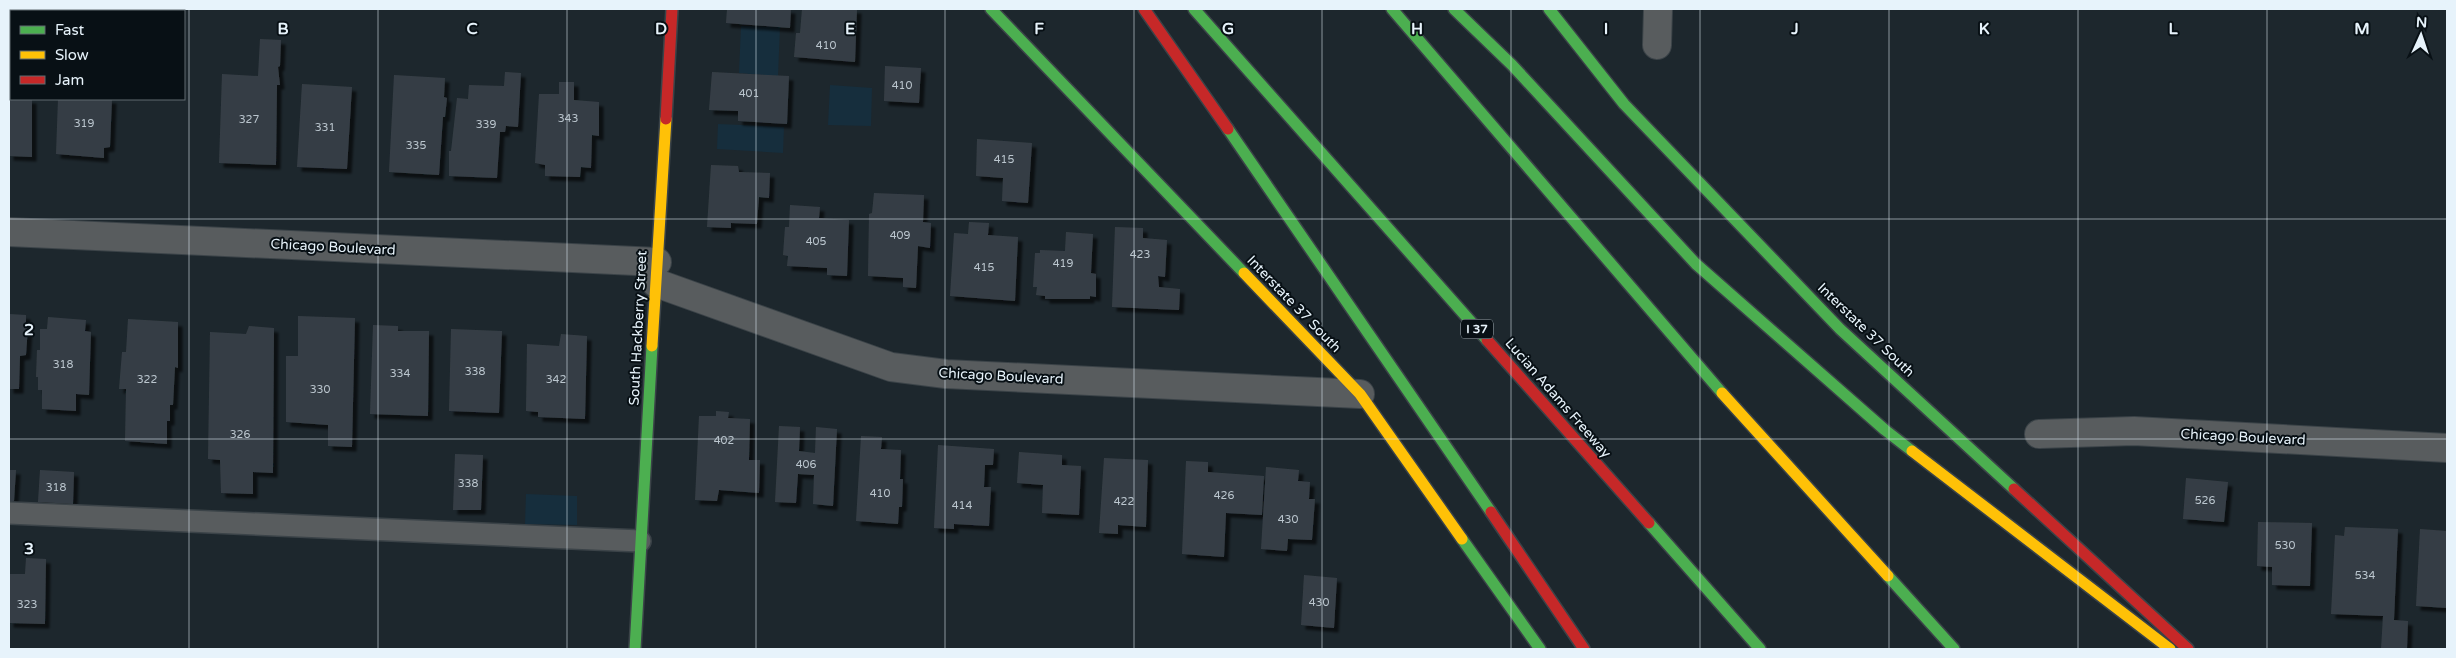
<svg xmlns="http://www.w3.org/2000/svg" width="2456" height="658" viewBox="0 0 2456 658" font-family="'Varela Round',sans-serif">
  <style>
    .built { fill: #162e3d }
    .building { fill: #363e45; filter: url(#shadow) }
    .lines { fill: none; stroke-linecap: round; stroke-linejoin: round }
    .lane-casing { stroke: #3b4348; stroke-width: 24 }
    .street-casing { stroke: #3b4348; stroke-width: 30 }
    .fast-casing { stroke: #3b4348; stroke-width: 14 }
    .slow-casing { stroke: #3b4348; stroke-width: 14 }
    .jam-casing { stroke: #3b4348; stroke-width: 14 }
    .lane { stroke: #585c5e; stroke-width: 21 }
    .street { stroke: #585c5e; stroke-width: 28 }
    .fast { stroke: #4caf50; stroke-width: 11 }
    .slow { stroke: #ffc107; stroke-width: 11 }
    .jam { stroke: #c62828; stroke-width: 11 }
    .grid { fill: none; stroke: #e7f3fb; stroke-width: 1; stroke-opacity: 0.55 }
    .labels { text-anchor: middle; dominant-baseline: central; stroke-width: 4; stroke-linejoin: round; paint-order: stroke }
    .number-label { font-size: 11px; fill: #bbc6ce }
    .shield { fill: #081015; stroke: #a4afb6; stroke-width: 1 }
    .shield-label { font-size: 12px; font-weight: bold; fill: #e7f3fb }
    .street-label { font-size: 14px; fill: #e7f3fb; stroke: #081015 }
    .grid-label { font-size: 16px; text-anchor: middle; font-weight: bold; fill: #e7f3fb; stroke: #081015; stroke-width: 4; stroke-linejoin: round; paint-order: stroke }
  </style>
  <defs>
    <filter id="shadow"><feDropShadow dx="4.5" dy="4.5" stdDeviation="1" flood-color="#0009"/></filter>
  </defs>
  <rect width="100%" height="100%" fill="#1d272d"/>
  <g class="built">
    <path d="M741,26L780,27L778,76L739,73Z"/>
    <path d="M830,85L872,88L871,126L828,125Z"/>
    <path d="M718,124L784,127L783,153L717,149Z"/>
    <path d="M526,494L577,496V525L525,524Z"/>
  </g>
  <g class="building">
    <path d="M146,9L180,10V11H146Z"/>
    <path d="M727,9H791L790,28L726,23Z"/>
    <path d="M802,9H857L855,62L794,57L796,33H800Z"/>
    <path d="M260,39L281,40L280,66L278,67L280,85H277L276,165L219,163L222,74L258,76Z"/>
    <path d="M885,66L921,68L919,103L884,101Z"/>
    <path d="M9,70H11V99H32V157L9,156Z"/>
    <path d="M505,72L521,73L518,127L506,126L505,132H500L497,178L449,176V151H451L457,98L468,99L469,85L504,86Z"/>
    <path d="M712,72L789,76L787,124L738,121V111L709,110Z"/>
    <path d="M394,75L445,78L444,97L447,98L445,117H443L439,175L389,172Z"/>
    <path d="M559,82H574V100L599,102V136L592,135L591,168L581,167L580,177L545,176V165L535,163L539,94H559Z"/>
    <path d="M302,84L352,87L347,169L297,167Z"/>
    <path d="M58,99H112L110,147L104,148V158L56,154Z"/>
    <path d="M977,139L1032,143L1028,203L1002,201L1003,178L976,176Z"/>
    <path d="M711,165L738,166L739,172L770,173L769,198L759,197L757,224L731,223V228L707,227Z"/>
    <path d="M874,193L924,195L923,222L931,223L930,248L918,246L916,288L903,287V278L868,276L869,214L872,213Z"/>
    <path d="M790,205L820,207L819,218L849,220L847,276L827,275V268L787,266L788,256L783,255L785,227H789Z"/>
    <path d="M969,222L989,223L988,235L1018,237L1015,301L950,296L954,233L968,234Z"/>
    <path d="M1115,227L1143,228V238L1167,240L1165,277L1158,276L1159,287L1180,289L1179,310L1112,307Z"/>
    <path d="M1066,232L1093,234L1091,273L1096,274V297L1090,296V299H1045V296L1036,295L1037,287H1033L1035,253H1040V250L1065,251Z"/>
    <path d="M9,314L26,315V327H28L26,355L20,356L19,389H9Z"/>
    <path d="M298,316L355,318L352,447L328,446V425L286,422V356H298Z"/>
    <path d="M48,317L86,320L85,331L91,332L89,395L76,394V411L42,409V390H38V377H36L37,350H40V329H47Z"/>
    <path d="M128,319L178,322V368L175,367L173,405H170V421H167V444L125,441L126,389H119L122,352H126Z"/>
    <path d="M373,325L398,326V331H429L428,416L370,414Z"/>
    <path d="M249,326L274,328L273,473L253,472V494L221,493L220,460L208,459L210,332L246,334Z"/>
    <path d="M451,329L502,331L499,413L449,411Z"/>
    <path d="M561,334L587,336L585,419L538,417V412L526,411L527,344L559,346Z"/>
    <path d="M716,411L729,412L728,418L750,419L749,460H760L759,493L719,490L717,501L695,500L699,416H716Z"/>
    <path d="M779,426L800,427L799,451L815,453L816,427L837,429L833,506L813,504L814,475L798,474L796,503L775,502Z"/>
    <path d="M861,436L882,437L881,449L901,450L900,479H903L902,507H899L898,524L856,521Z"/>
    <path d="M938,445L994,449L993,465H985L984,487H991L989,526L954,524V529L934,528Z"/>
    <path d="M1019,452L1062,455V465L1081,466L1079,515L1042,513L1043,485L1017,483Z"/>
    <path d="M455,454L483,455L481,510H453Z"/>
    <path d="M1104,458L1148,460L1146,527L1118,525V534L1099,533Z"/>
    <path d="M1186,461L1208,462V472L1264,476L1262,515L1226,513L1224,557L1182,554Z"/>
    <path d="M1266,467L1299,470L1298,481L1310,482L1309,499H1315L1312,540L1288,539L1287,551L1261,549Z"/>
    <path d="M9,470H16L14,501H9Z"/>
    <path d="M40,470L74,472L73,504L38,502Z"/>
    <path d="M2186,478L2228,482L2224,522L2183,519Z"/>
    <path d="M2258,522L2312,523L2310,586L2272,585V567L2257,566Z"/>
    <path d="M2345,527L2398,529L2394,620L2408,621L2407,649H2381L2383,616L2331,614L2335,535L2344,536Z"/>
    <path d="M2420,529L2447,531V608L2416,606Z"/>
    <path d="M26,558L46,559L45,624L9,623V574H25Z"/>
    <path d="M1304,575L1337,578L1334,628L1301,625Z"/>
  </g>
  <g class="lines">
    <g class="lane-casing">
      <path id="lane" d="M9,513L640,541"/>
    </g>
    <g class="street-casing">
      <g id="street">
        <path d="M1657,45L1658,9"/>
        <path d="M9,232L657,262"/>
        <path d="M656,283L891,367L946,374L1360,394"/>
        <path d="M2039,434L2134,431L2447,448"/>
      </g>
    </g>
    <g class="fast-casing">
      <g id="fast">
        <path d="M991,9L1244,273"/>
        <path d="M1194,9L1487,340"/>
        <path d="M1392,9L1722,393"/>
        <path d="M1454,9L1512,65L1696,264L1885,430L1912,451"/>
        <path d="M1549,9L1624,104L1840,329L2014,489"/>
        <path d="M1228,129L1491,512"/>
        <path d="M1649,523L1760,649"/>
        <path d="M1462,539L1540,649"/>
        <path d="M1888,576L1954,649"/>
        <path d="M635,649L652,346"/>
      </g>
    </g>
    <g class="slow-casing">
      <g id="slow">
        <path d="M1244,273L1360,394L1462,539"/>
        <path d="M652,346L666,119"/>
        <path d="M1722,393L1888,576"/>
        <path d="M1912,451L2170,649"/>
      </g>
    </g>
    <g class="jam-casing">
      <g id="jam">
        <path d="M1144,9L1228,129"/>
        <path d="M666,119L672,9"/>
        <path d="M1487,340L1649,523"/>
        <path d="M2014,489L2188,649"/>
        <path d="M1491,512L1584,649"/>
      </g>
    </g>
    <use href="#lane" class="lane"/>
    <use href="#street" class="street"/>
    <use href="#fast" class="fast"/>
    <use href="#slow" class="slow"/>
    <use href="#jam" class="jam"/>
  </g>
  <path class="grid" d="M189,9V649M378,9V649M567,9V649M756,9V649M945,9V649M1134,9V649M1322,9V649M1511,9V649M1700,9V649M1889,9V649M2078,9V649M2267,9V649M9,219H2447M9,439H2447"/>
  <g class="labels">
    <g class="number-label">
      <text x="826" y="45">410</text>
      <text x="902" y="85">410</text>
      <text x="749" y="93">401</text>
      <text x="568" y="118">343</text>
      <text x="249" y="119">327</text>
      <text x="84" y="123">319</text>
      <text x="486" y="124">339</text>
      <text x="325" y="127">331</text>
      <text x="416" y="145">335</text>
      <text x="1004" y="159">415</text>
      <text x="900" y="235">409</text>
      <text x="816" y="241">405</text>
      <text x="1140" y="254">423</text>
      <text x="1063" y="263">419</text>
      <text x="984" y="267">415</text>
      <text x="63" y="364">318</text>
      <text x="475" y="371">338</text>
      <text x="400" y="373">334</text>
      <text x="147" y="379">322</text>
      <text x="556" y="379">342</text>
      <text x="320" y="389">330</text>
      <text x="240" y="434">326</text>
      <text x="724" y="440">402</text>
      <text x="806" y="464">406</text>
      <text x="468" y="483">338</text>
      <text x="56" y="487">318</text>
      <text x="880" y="493">410</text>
      <text x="1224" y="495">426</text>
      <text x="2205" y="500">526</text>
      <text x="1124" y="501">422</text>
      <text x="962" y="505">414</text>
      <text x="1288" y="519">430</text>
      <text x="2285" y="545">530</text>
      <text x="2365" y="575">534</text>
      <text x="1319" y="602">430</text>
      <text x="27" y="604">323</text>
    </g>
    <rect class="shield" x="1461" y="319.5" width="32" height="19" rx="4"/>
    <g class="shield-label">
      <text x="1477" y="329">I 37</text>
    </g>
    <g class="street-label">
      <text transform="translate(333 247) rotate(3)">Chicago Boulevard</text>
      <text transform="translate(1294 304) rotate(46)">Interstate 37 South</text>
      <text transform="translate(638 328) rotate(-87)">South Hackberry Street</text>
      <text transform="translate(1866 330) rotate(44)">Interstate 37 South</text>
      <text transform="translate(1001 376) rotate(3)">Chicago Boulevard</text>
      <text transform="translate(1558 398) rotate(49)">Lucian Adams Freeway</text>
      <text transform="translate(2243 437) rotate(3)">Chicago Boulevard</text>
    </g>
  </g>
  <g class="grid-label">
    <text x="283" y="34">B</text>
    <text x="472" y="34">C</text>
    <text x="661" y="34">D</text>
    <text x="850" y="34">E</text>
    <text x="1039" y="34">F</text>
    <text x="1228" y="34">G</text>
    <text x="1417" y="34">H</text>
    <text x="1606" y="34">I</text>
    <text x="1795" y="34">J</text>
    <text x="1984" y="34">K</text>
    <text x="2173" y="34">L</text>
    <text x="2362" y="34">M</text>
    <text x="29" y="335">2</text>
    <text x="29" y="554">3</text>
  </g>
  <rect width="2456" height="658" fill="none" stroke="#e7f3fb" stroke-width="20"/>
  <rect x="10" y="10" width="175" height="90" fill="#081015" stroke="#616b71"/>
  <rect x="20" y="26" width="25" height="8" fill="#4caf50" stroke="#616b71"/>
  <text x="55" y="35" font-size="15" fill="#e7f3fb">Fast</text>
  <rect x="20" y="51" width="25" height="8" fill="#ffc107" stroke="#616b71"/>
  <text x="55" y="60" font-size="15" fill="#e7f3fb">Slow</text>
  <rect x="20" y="76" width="25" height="8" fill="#c62828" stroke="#616b71"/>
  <text x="55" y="85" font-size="15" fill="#e7f3fb">Jam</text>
  <g transform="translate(2421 35) rotate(3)" stroke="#081015" stroke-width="4" paint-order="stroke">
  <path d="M0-4L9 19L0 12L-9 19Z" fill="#e7f3fb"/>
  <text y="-8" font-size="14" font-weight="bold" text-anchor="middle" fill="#e7f3fb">N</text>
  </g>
</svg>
